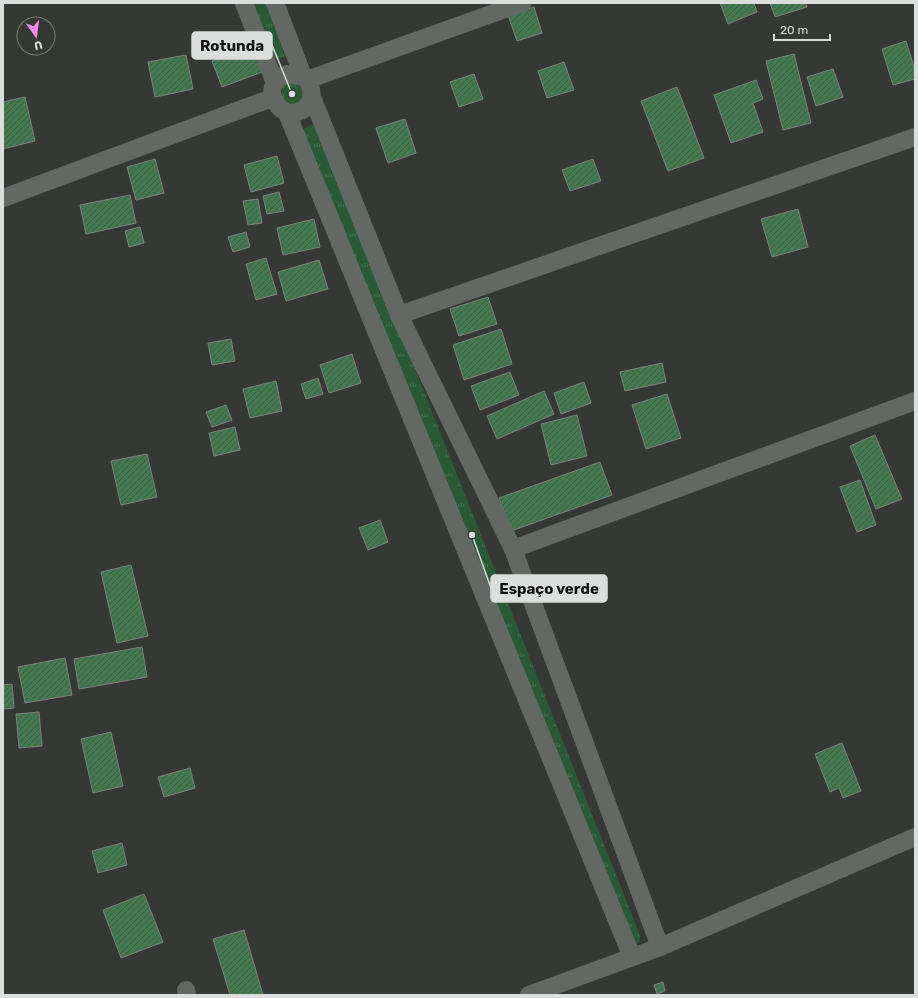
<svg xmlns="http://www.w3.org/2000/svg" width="918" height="998" viewBox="0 0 918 998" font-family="Rubik,sans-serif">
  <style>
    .grass { fill: url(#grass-tufts) }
    .building { fill: url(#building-hatch); stroke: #7e817e }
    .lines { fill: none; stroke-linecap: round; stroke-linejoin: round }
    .minor { stroke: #646865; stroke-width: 18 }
    .leader { fill: none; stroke: #dcdedd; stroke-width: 1.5 }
    .callout-dot { fill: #dcdedd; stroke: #353835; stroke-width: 1.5 }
    .callout { fill: #dcdedd; stroke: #dcdedd; stroke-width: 1.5 }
    .callout-label { font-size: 15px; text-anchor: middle; font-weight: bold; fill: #111 }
  </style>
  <defs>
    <pattern id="grass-tufts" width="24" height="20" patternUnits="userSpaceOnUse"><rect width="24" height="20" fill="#295a34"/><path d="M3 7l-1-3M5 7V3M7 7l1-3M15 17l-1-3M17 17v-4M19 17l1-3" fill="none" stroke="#477151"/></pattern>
    <pattern id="building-hatch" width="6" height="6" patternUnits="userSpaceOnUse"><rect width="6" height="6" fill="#43794e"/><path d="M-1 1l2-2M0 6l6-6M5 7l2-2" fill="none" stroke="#425e48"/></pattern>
  </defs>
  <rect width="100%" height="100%" fill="#353835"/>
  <g class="grass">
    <path d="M251,3H270L287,54C284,58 280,60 275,58Z"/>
    <circle cx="292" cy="94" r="11"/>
    <path d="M310,125L316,126L320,130L640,935V941L636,945L303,130L305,128Z"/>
  </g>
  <g class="building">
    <path d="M720,3H754L757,12L728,24Z"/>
    <path d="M770,3H806L807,7L775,17Z"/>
    <path d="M534,7L542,33L517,41L508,15Z"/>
    <path d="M906,41L915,70V79L893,85L882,49Z"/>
    <path d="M253,47L262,72L222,87L212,61Z"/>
    <path d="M794,54L811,123L783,130L766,61Z"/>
    <path d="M186,55L193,89L155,97L148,62Z"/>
    <path d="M564,62L574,90L547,98L538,71Z"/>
    <path d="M833,69L843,97L816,106L807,77Z"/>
    <path d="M474,74L483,99L459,107L450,82Z"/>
    <path d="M756,80L763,99L753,103L763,132L731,143L714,95Z"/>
    <path d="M677,87L704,158L668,171L641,101Z"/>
    <path d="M25,97L35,141L3,149V102Z"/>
    <path d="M405,119L416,153L388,163L376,128Z"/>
    <path d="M277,156L284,183L251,192L244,165Z"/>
    <path d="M155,159L164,193L136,200L127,167Z"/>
    <path d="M593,159L601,181L570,191L562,170Z"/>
    <path d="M279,192L284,211L267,214L263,196Z"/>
    <path d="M130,195L136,223L86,234L80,205Z"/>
    <path d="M258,199L262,223L248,225L243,201Z"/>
    <path d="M798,209L808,247L772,257L761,219Z"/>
    <path d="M314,219L320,247L283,255L277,228Z"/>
    <path d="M140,227L144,243L129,247L125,231Z"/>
    <path d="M246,232L250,247L233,252L228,237Z"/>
    <path d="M266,258L277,294L256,300L246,264Z"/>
    <path d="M319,260L328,289L286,301L278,272Z"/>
    <path d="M488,297L497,324L459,336L450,309Z"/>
    <path d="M501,329L512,364L464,380L453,345Z"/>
    <path d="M231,339L235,361L212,365L208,343Z"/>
    <path d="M352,354L361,383L329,393L320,365Z"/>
    <path d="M662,363L666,382L625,391L620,372Z"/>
    <path d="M510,372L519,395L480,410L471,386Z"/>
    <path d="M318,378L323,394L306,399L301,384Z"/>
    <path d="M276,381L282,411L250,418L243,389Z"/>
    <path d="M584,382L591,403L561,414L554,393Z"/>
    <path d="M544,391L554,414L497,439L487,416Z"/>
    <path d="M667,394L681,438L646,449L632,405Z"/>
    <path d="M226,405L232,420L212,427L206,412Z"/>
    <path d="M577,415L587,456L551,465L541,424Z"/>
    <path d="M235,427L240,450L214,456L209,433Z"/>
    <path d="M875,435L902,499L876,509L850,446Z"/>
    <path d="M147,454L157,497L121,505L111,461Z"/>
    <path d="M600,462L612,495L511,531L499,498Z"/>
    <path d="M860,480L876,525L857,532L840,487Z"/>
    <path d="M380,520L388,542L368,550L359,528Z"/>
    <path d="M131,565L148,636L117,643L101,572Z"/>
    <path d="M142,647L147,677L79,689L74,659Z"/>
    <path d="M65,658L72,695L25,703L18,667Z"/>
    <path d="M12,684L14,708L3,709V685Z"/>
    <path d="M39,712L42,746L19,748L16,714Z"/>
    <path d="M111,732L123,786L93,793L81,739Z"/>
    <path d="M842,743L861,791L843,798L839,788L830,792L815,754Z"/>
    <path d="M190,768L195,788L164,797L158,777Z"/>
    <path d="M122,843L127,865L98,873L92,851Z"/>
    <path d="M144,894L163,942L121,958L103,910Z"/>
    <path d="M244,930L263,995H230L213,939Z"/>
    <path d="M663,982L665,991L657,994L654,985Z"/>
  </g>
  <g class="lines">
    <g class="minor">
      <path d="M244,3L275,83"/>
      <path d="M275,3L303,76"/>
      <path d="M287,74C298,76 309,75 311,89C316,111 287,122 276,103C274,100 272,99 272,95C272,91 272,86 275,83C277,79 284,76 287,74Z"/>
      <path d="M307,80L522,3"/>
      <path d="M312,97L399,315L513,549L660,947"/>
      <path d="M287,113L632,957"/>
      <path d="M3,198L272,98"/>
      <path d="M399,315L915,137"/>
      <path d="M513,549L915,401"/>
      <path d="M186,990L187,995"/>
      <path d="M529,995L660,947L915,837"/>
    </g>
  </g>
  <path class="leader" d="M292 94L272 45M472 535L491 588"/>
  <g class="callout-dot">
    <circle cx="292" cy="94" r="4"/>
    <circle cx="472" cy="535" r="4"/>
  </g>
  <g class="callout">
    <rect x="192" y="32" width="80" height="27" rx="4"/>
    <rect x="491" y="575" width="116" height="27" rx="4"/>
  </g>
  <g class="callout-label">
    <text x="232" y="51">Rotunda</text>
    <text x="549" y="594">Espaço verde</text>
  </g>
  <rect width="918" height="998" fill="none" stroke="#dcdedd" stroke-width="8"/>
  <g transform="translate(36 36) rotate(166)"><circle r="19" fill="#353835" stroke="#787a78"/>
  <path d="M0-3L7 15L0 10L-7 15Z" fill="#f589ee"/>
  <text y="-6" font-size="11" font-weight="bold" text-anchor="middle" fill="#dcdedd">U</text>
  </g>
  <path d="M774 34v6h56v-6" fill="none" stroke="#dcdedd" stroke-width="2"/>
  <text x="780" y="34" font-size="12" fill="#dcdedd" stroke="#353835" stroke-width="3" paint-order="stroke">20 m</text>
</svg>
